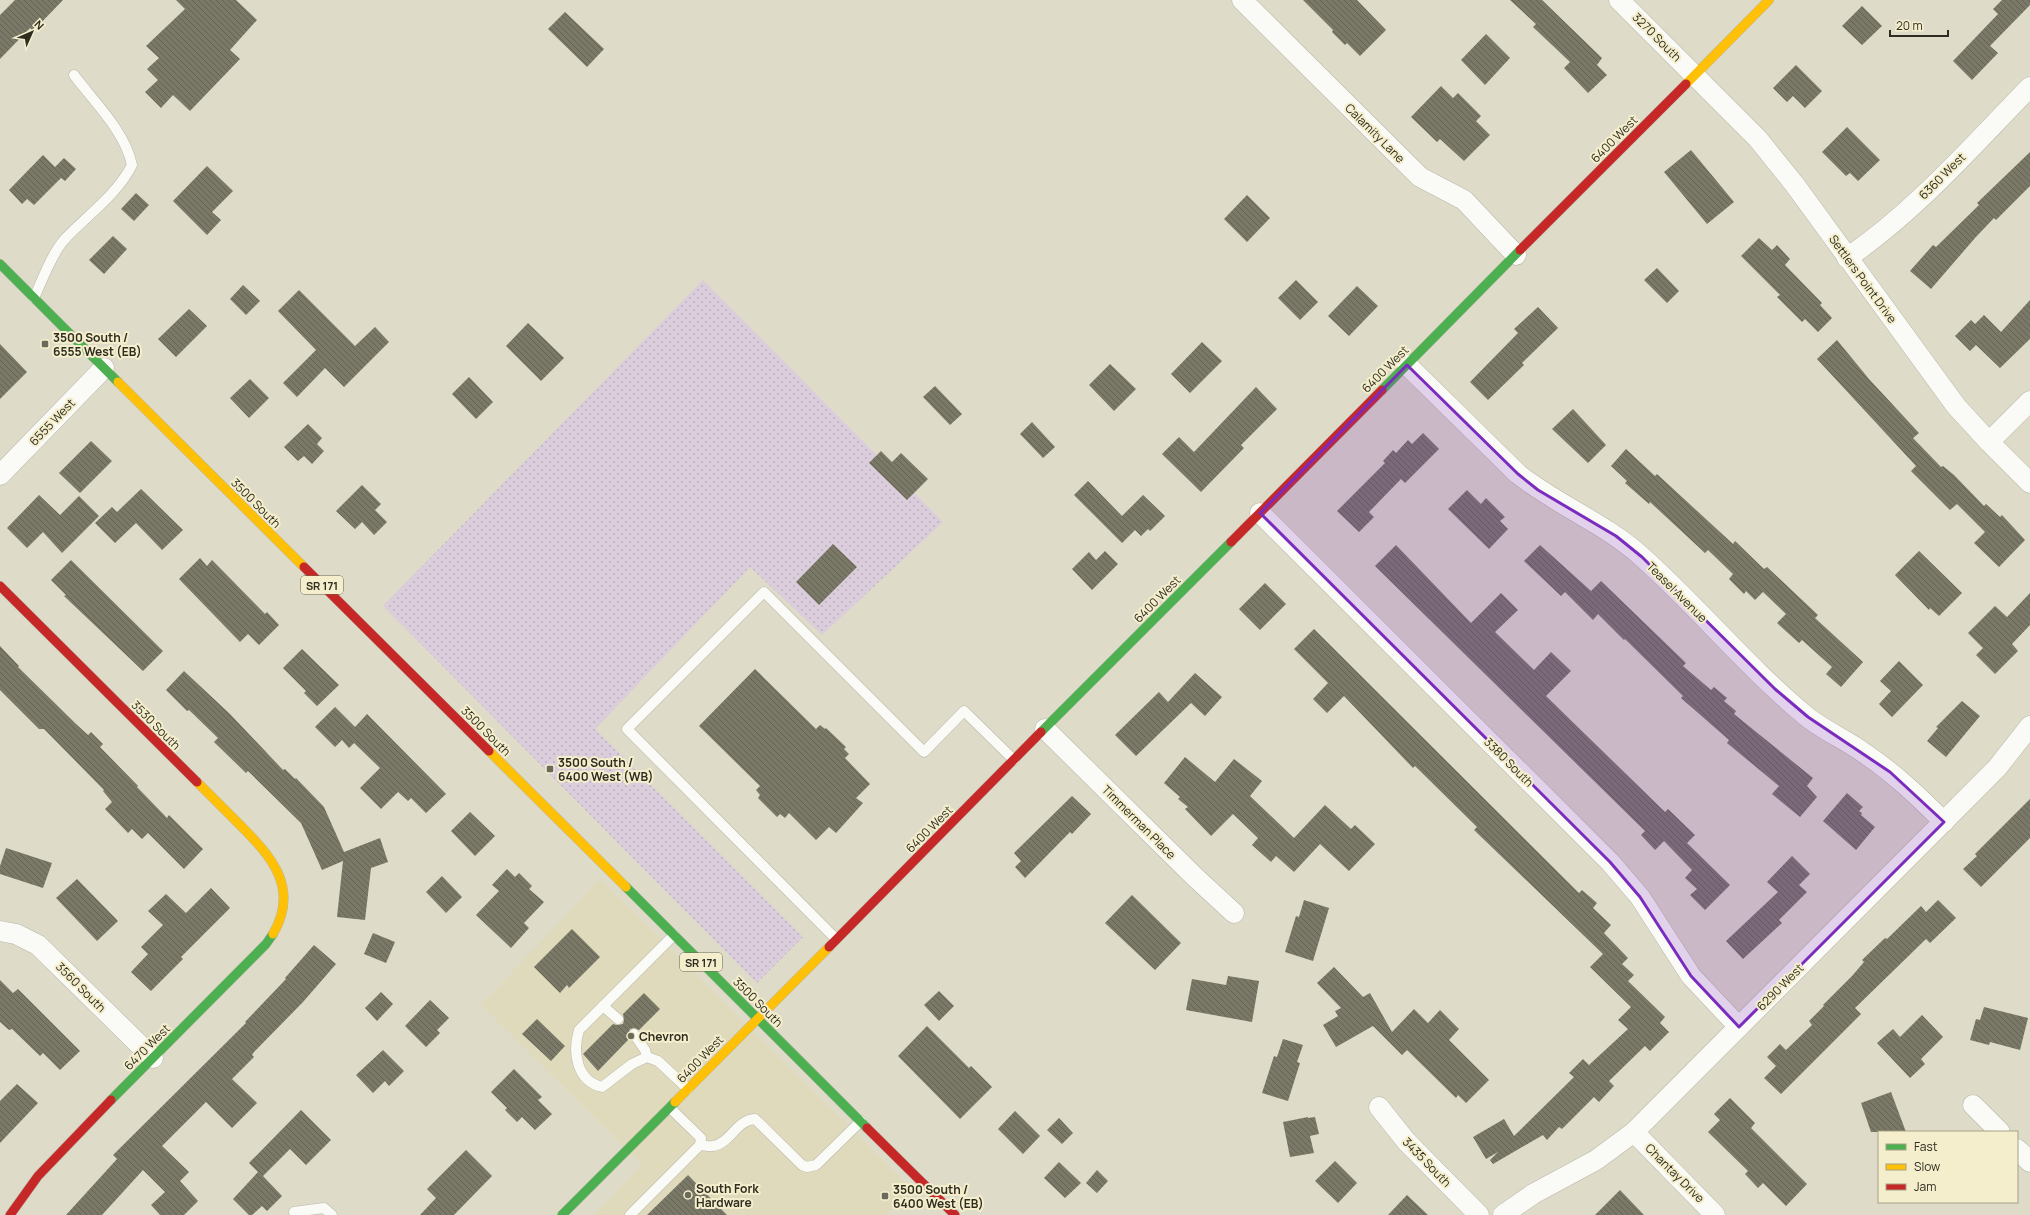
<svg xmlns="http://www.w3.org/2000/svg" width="2030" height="1215" viewBox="0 0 2030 1215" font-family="Manrope,sans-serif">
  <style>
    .built { fill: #e0dabc }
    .grass { fill: url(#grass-dots) }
    .building { fill: url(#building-back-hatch) }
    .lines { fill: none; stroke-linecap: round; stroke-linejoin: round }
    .lane-casing { stroke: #b9b7a8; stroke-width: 11 }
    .street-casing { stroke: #b9b7a8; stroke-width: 21 }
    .fast-casing { stroke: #b9b7a8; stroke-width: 10 }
    .slow-casing { stroke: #b9b7a8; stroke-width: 10 }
    .jam-casing { stroke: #b9b7a8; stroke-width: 10 }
    .lane { stroke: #fafaf7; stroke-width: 10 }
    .street { stroke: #fafaf7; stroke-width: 20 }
    .fast { stroke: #4caf50; stroke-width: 9 }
    .slow { stroke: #ffc107; stroke-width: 9 }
    .jam { stroke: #c62828; stroke-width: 9 }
    .marked { fill: #7b2cbf; fill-opacity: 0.2; stroke: #7b2cbf; stroke-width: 3; stroke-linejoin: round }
    .poi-dot { fill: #6c6a5b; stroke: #f4eecd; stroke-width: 1.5 }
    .labels { text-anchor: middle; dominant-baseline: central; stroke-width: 4; stroke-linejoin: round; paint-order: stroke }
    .shield { fill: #f4eecd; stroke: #6a6754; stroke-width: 1 }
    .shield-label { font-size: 11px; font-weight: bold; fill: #2f2d20 }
    .street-label { font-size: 12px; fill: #2f2d20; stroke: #f4eecd }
    .poi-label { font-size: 12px; font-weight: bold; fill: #2f2d20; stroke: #f4eecd; text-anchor: start }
  </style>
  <defs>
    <pattern id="grass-dots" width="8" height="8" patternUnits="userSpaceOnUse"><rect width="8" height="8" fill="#dbcddb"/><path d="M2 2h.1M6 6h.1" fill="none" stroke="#bcb0bc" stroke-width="1.8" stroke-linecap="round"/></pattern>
    <pattern id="building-back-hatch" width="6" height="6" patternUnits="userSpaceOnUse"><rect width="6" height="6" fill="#7a7867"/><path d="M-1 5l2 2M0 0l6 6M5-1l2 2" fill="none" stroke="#646354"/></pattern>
  </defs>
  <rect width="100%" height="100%" fill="#dedbc8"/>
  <path class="built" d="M600,879L912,1189L887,1215H594L642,1165L481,1005Z"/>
  <path class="grass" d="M703,280L943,522L822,635L750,567L595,729L803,937L757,983L383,606Z"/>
  <g class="building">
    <path d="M15,0H63L33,31L30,28L0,59V15Z"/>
    <path d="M176,0H236L257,20L230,50L240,59L190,111L173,95L161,108L145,92L158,80L147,69L159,58L146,46L185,9Z"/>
    <path d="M1303,0H1357L1386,30L1360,56L1347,43L1345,45L1332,32L1333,30Z"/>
    <path d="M1510,0H1542L1602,58L1597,65L1607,75L1588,93L1564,68L1570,62L1533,27L1536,24Z"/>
    <path d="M2002,0H2030V5L1990,46L1998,53L1972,80L1953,61L1998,14L1993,9Z"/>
    <path d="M1862,6L1882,26L1862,45L1842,26Z"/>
    <path d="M565,12L604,49L587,67L548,29Z"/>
    <path d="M1486,34L1510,58L1485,85L1461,60Z"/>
    <path d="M1796,65L1822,91L1805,108L1793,96L1787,102L1773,88Z"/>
    <path d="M1441,86L1453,98L1458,93L1481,116L1476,121L1490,135L1464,161L1440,139L1437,142L1411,117Z"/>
    <path d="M1847,127L1880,160L1858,181L1850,173L1846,176L1822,152Z"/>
    <path d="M1691,150L1734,202L1707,224L1664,172Z"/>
    <path d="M2030,152V186L1996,220L1994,218L1975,238L1931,289L1910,271L1933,245L1936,247L1979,205L1977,203Z"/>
    <path d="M43,155L55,167L64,158L76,169L65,181L61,178L34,205L27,199L22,204L9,190Z"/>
    <path d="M207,166L233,191L212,212L221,220L207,235L173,201Z"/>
    <path d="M136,193L149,205L134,221L121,209Z"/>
    <path d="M1247,195L1270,218L1247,242L1224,219Z"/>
    <path d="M113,236L127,249L104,274L89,260Z"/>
    <path d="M1759,238L1772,250L1777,245L1790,259L1785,265L1822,303L1820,305L1832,318L1818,332L1805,319L1802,322L1777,297L1780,295L1741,256Z"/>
    <path d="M1657,268L1679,291L1667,303L1644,280Z"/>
    <path d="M1296,280L1318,302L1300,320L1278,298Z"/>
    <path d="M243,285L260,301L246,315L230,299Z"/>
    <path d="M1357,286L1378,306L1349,336L1328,316Z"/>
    <path d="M299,290L355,346L375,327L389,342L344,387L325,368L297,397L283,383L316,350L278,311Z"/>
    <path d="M2030,300V339L2000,368L1976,345L1970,351L1955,336L1971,320L1975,324L1984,315L2001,332Z"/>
    <path d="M1538,307L1558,328L1522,363L1524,365L1488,400L1470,382L1518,333L1514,329Z"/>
    <path d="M189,309L207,326L176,357L158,339Z"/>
    <path d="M528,323L564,358L541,381L506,346Z"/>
    <path d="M1837,340L1869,379L1919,433L1913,438L1941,467L1943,466L1954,475L1984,506L1986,504L2000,517L2002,515L2025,540L1999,567L1974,543L1985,532L1957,504L1950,510L1911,471L1916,466L1817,359Z"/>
    <path d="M1202,342L1222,361L1190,393L1171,374Z"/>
    <path d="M0,344L27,372L0,399Z"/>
    <path d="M1110,364L1136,389L1114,411L1089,385Z"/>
    <path d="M469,377L493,402L476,419L452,394Z"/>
    <path d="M250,379L269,398L249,418L230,398Z"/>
    <path d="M935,386L962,414L950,425L923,397Z"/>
    <path d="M1256,387L1277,409L1241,445L1244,448L1201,492L1162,454L1179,437L1194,452Z"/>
    <path d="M1573,409L1606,445L1588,463L1552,429Z"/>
    <path d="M1032,422L1055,447L1043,458L1020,434Z"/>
    <path d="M308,424L322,438L317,444L324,451L312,464L304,456L298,461L284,447Z"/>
    <path d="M1423,433L1439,449L1405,483L1401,479L1369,512L1374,517L1359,532L1337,511L1385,463L1383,461L1393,450L1396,453L1408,440L1412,444Z"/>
    <path d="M91,441L112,461L80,493L59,473Z"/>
    <path d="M1626,449L1655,476L1657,474L1733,544L1735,541L1764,569L1767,567L1818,615L1815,618L1863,662L1841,687L1826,674L1832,667L1802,640L1799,643L1777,623L1786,614L1763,592L1755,600L1746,591L1744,594L1729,579L1733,574L1708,550L1705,553L1650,502L1649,504L1625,483L1627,481L1611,466Z"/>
    <path d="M881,451L892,462L901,453L928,479L907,500L869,463Z"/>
    <path d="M1088,481L1122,516L1143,495L1165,516L1150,531L1148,529L1141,536L1135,530L1122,543L1074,495Z"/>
    <path d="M362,485L381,504L375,510L387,522L374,535L362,522L355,529L336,511Z"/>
    <path d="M141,489L183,530L162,550L136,523L115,543L95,523L112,507L117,512Z"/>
    <path d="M1467,490L1481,504L1486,498L1505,517L1500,521L1508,529L1489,549L1448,509Z"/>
    <path d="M39,495L60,515L79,496L99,516L62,553L43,532L27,548L7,528Z"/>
    <path d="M833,544L857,567L819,605L796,582Z"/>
    <path d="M1396,545L1471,623L1501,593L1518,610L1495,632L1534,670L1551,652L1571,671L1546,696L1665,812L1668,809L1695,835L1687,843L1730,885L1705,910L1690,895L1697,889L1685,878L1692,870L1664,841L1655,850L1641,835L1645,831L1375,566Z"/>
    <path d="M1540,545L1591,591L1601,581L1686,663L1683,666L1711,690L1714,687L1727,698L1724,701L1736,711L1734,714L1813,778L1807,786L1817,797L1800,817L1772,794L1779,786L1727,743L1729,740L1681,698L1683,696L1625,639L1624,640L1598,614L1593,620L1565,592L1561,596L1524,561Z"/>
    <path d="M1105,551L1118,564L1092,590L1072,569L1089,552L1096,560Z"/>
    <path d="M1919,551L1962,593L1939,616L1930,608L1929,610L1895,575Z"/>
    <path d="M200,558L207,566L212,560L265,614L267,612L279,625L259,645L248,634L240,642L179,579Z"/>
    <path d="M71,560L163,651L143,671L64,596L66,595L51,580Z"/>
    <path d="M1265,583L1286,604L1260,630L1239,609Z"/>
    <path d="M2030,593V625L2012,644L2018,651L1995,674L1976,655L1983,648L1968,633L1995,606L2007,617Z"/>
    <path d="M1314,629L1579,893L1582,890L1597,903L1593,908L1611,925L1604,933L1628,958L1622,964L1634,975L1628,981L1665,1017L1660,1023L1669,1032L1650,1051L1645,1046L1609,1081L1614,1086L1599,1102L1594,1097L1562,1129L1559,1127L1547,1140L1543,1135L1493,1164L1490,1160L1498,1152L1486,1159L1473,1137L1504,1119L1514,1136L1574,1077L1569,1073L1583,1059L1589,1065L1628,1029L1618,1020L1631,1007L1590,967L1603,954L1474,830L1477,827L1415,766L1413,768L1344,696L1327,713L1313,699L1328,683L1294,649Z"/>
    <path d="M0,646L19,666L18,667L76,724L88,735L91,732L103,744L100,747L138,786L137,787L167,818L169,815L203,849L184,869L148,833L142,839L132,829L128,833L105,809L112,802L103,791L104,790L44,729H39L0,690Z"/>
    <path d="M302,649L339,685L317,706L304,693L306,691L283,668Z"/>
    <path d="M1899,661L1923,685L1892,717L1879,704L1891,691L1880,681Z"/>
    <path d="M755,669L816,729L820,725L825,729L826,728L846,747L844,749L849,754L845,758L870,784L856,798L863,803L836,833L829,827L816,840L789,813L785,818L780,814L777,817L758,798L760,795L756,790L760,786L699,726Z"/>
    <path d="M184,671L230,714L283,770L285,769L295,779L296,778L324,807L344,852L380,838L388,862L371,868L365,920L337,917L343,861L322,870L301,823L248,771L246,773L214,742L218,738L189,710L187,711L166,690Z"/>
    <path d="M1195,673L1222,697L1205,716L1191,703L1136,756L1115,735L1159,692L1168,702Z"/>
    <path d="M1962,701L1980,716L1946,757L1927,741L1938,728L1936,727Z"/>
    <path d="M335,707L355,727L367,714L446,794L426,813L411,798L408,801L398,792L381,809L360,788L380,768L354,743L349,748L342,740L335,747L315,727Z"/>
    <path d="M1185,757L1215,782L1234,759L1262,781L1250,796L1294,838L1325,805L1351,829L1355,825L1375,844L1349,871L1320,844L1294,872L1276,856L1271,862L1252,845L1258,838L1233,814L1211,836L1185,809L1188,807L1178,799L1180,797L1164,783Z"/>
    <path d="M1847,793L1863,807L1859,811L1862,813L1861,815L1875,827L1856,850L1823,821Z"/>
    <path d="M1072,796L1091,814L1072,834L1070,832L1025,878L1015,867L1021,861L1014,853Z"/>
    <path d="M2030,799V838L1981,887L1963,869L1977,856L1975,854Z"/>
    <path d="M470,812L495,836L475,856L451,831Z"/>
    <path d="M6,848L52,863L43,888L0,874V866Z"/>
    <path d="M1792,856L1810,874L1799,885L1807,892L1779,920L1782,923L1743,959L1726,941L1778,892L1767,882Z"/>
    <path d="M507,869L515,877L519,873L532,886L529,889L544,902L524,923L529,928L511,948L476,915L499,891L492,885Z"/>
    <path d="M442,876L462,897L446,913L426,892Z"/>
    <path d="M77,879L118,921L97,941L56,898Z"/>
    <path d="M211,888L230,908L181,957L183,959L151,991L131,972L148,954L141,947L163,925L148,911L166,894L186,913Z"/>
    <path d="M1132,895L1181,943L1155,970L1105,923Z"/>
    <path d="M1304,900L1329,908L1313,961L1285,952L1296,916L1299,917Z"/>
    <path d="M1938,900L1956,918L1930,943L1926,939L1855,1008L1861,1014L1781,1094L1764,1078L1776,1066L1767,1057L1780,1044L1786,1050L1812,1025L1809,1021L1824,1006L1823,1005L1852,976L1864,962L1862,960L1885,938L1887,939L1921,906L1926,912Z"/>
    <path d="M572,929L600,957L569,988L567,985L560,993L534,967Z"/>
    <path d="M373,933L395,942L386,963L364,954Z"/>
    <path d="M314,945L336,964L303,1002L254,1052L252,1055L254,1057L232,1079L257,1103L232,1128L206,1102L162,1146L189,1172L180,1181L198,1201L184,1215H160L151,1205L165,1192L143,1170L102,1215H66L117,1159L113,1155L246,1023L245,1022L286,979L285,978Z"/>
    <path d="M1334,967L1363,997L1370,993L1392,1032L1414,1009L1428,1023L1440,1010L1459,1029L1449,1040L1489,1080L1466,1103L1458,1095L1456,1098L1407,1050L1402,1055L1373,1026L1336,1047L1323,1025L1338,1016L1335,1011L1341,1008L1317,983Z"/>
    <path d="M1228,976L1259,981L1252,1022L1186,1010L1192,979L1226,985Z"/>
    <path d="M0,980L13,993L18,989L80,1051L60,1070L43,1053L40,1056L12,1029L9,1030L0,1022Z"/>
    <path d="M939,991L954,1006L939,1021L924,1005Z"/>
    <path d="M381,992L393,1004L377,1021L365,1008Z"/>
    <path d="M644,993L660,1009L639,1030L634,1028L630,1029L628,1034L629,1039L598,1071L583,1054L613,1024L617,1025L623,1024L624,1020L623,1014Z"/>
    <path d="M430,1000L449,1018L437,1030L440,1033L426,1047L405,1026Z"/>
    <path d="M1984,1007L2028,1018L2020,1050L1990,1042L1989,1045L1970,1040L1976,1019L1980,1020Z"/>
    <path d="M1922,1015L1943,1037L1921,1059L1925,1064L1910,1078L1877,1043L1893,1029L1900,1037Z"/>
    <path d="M537,1019L565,1046L551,1061L522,1034Z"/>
    <path d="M927,1026L969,1068L971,1066L992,1087L960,1119L898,1056Z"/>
    <path d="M1283,1039L1303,1045L1297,1062L1300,1063L1288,1101L1262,1093L1274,1056L1277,1057Z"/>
    <path d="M383,1050L404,1071L389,1086L385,1081L373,1093L356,1075Z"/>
    <path d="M514,1069L542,1097L538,1100L552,1114L535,1130L522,1117L517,1122L505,1110L507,1108L491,1092Z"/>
    <path d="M17,1084L38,1103L0,1143V1101Z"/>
    <path d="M1891,1092L1906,1132H1871L1861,1103Z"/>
    <path d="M1730,1098L1755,1123L1751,1128L1807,1184L1786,1206L1763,1183L1758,1188L1745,1174L1748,1171L1708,1132L1720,1120L1714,1114Z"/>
    <path d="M301,1110L331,1140L306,1165L290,1149L263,1176L282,1196L267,1211L262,1206L252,1215H249L233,1199L258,1172L249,1163Z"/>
    <path d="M1015,1111L1040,1136L1023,1154L998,1129Z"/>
    <path d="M1308,1117V1118L1315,1117L1319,1134L1310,1136L1314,1153L1290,1157L1283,1122Z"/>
    <path d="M1059,1118L1073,1133L1062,1144L1047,1130Z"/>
    <path d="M466,1150L492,1176L454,1215H420L436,1198L427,1189Z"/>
    <path d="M1335,1161L1357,1183L1338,1203L1315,1181Z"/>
    <path d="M1059,1162L1081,1183L1065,1198L1044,1178Z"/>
    <path d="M1097,1170L1108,1181L1097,1193L1086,1183Z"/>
    <path d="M688,1175L727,1215H647Z"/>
    <path d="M1620,1190L1644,1215H1595Z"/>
    <path d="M1407,1195L1428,1215H1388Z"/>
  </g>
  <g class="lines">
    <g class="lane-casing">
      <g id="lane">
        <path d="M34,298C42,281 51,255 64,240C86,216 117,195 132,165C125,131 94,102 74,75"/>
        <path d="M674,935L579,1030C572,1053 577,1081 602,1087L632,1064L647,1057L658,1061L688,1089"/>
        <path d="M836,939L627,729L764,592L924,752L964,711L1014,760"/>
        <path d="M603,1006L618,1019"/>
        <path d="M634,1034L645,1050L647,1057"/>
        <path d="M700,1145C704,1145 709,1147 713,1146C731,1143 736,1120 755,1119L802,1165L807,1167L816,1165L861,1121"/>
        <path d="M294,1212L324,1208L332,1215"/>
        <path d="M630,1215L700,1145L701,1138L670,1108"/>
      </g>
    </g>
    <g class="street-casing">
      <g id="street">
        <path d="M1242,0L1420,177L1464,200L1516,255"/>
        <path d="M1619,0L1758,139L1795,185L1956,406L1989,442L2030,483"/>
        <path d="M1847,258C1916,211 1972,146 2030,87"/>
        <path d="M1407,365L1518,474C1557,505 1604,523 1641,556C1698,607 1747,667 1806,716C1823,730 1846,740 1864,753C1894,773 1919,797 1944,822"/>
        <path d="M1989,442L2030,401"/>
        <path d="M0,475L104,368"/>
        <path d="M1260,513L1610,862L1640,897L1691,976L1739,1027"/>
        <path d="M1045,729L1196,878L1234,913"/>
        <path d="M0,931L16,934L38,945L153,1058"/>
        <path d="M1973,1105L2000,1132"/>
        <path d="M1379,1107L1406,1141L1479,1215"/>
        <path d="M1634,1132L1715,1215"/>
        <path d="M2017,1149L2030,1162"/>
        <path d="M1503,1215L1533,1194L1596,1160L1634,1132L1997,768L2030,726"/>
      </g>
    </g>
    <g class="fast-casing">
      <g id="fast">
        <path d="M0,264L118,382"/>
        <path d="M1382,390L1520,250"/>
        <path d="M1041,732L1231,542"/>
        <path d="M626,887L867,1128"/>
        <path d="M111,1100L266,944L273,934"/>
        <path d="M562,1215L675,1102"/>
      </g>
    </g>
    <g class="slow-casing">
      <g id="slow">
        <path d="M1686,84L1769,0"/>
        <path d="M118,382L304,567"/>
        <path d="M489,751L626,887"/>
        <path d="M197,782C211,796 226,811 240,825C271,856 300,888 273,934"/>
        <path d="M675,1102L829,947"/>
      </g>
    </g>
    <g class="jam-casing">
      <g id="jam">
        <path d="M1520,250L1686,84"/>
        <path d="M1231,542L1382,390"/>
        <path d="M304,567L489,751"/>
        <path d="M0,586L197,782"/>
        <path d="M829,947L1041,732"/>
        <path d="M867,1128L955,1215"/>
        <path d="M10,1215L38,1176L111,1100"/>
      </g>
    </g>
    <use href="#lane" class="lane"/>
    <use href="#street" class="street"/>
    <use href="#fast" class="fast"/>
    <use href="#slow" class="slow"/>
    <use href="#jam" class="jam"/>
  </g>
  <path class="marked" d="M1407,365L1518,474L1538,490L1616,536L1642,557L1775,689L1808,717L1890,772L1944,822L1739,1027L1691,976L1640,897L1610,862L1260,513Z"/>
  <g class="poi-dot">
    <rect x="41" y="340" width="8" height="8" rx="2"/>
    <rect x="546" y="765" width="8" height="8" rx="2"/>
    <circle cx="631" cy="1036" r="4"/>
    <circle cx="688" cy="1195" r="4"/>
    <rect x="881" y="1192" width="8" height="8" rx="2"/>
  </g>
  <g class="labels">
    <g class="shield">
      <rect x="301" y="576" width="42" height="18" rx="3"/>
      <rect x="680" y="953" width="42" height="18" rx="3"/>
    </g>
    <g class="shield-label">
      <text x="322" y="585">SR 171</text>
      <text x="701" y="962">SR 171</text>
    </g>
    <g class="street-label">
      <text transform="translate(1657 37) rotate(45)">3270 South</text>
      <text transform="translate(1375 133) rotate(45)">Calamity Lane</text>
      <text transform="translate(1614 139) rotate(-45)">6400 West</text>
      <text transform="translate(1942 176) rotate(-45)">6360 West</text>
      <text transform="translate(1863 279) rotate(54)">Settlers Point Drive</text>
      <text transform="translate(1385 369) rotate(-45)">6400 West</text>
      <text transform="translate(52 422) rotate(-46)">6555 West</text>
      <text transform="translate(256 503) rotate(45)">3500 South</text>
      <text transform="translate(1677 592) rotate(45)">Teasel Avenue</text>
      <text transform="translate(1157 599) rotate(-45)">6400 West</text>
      <text transform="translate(156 725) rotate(45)">3530 South</text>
      <text transform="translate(486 731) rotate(45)">3500 South</text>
      <text transform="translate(1509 762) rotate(45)">3380 South</text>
      <text transform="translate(1139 822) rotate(45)">Timmerman Place</text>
      <text transform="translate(929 829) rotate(-45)">6400 West</text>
      <text transform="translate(81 987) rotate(45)">3560 South</text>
      <text transform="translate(1780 987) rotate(-45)">6290 West</text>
      <text transform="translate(758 1002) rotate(45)">3500 South</text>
      <text transform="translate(147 1047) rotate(-45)">6470 West</text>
      <text transform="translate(700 1059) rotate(-46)">6400 West</text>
      <text transform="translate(1427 1162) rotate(46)">3435 South</text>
      <text transform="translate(1675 1173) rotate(45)">Chantay Drive</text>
    </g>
    <g class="poi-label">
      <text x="53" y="337">3500 South /<tspan x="53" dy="14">6555 West (EB)</tspan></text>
      <text x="558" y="762">3500 South /<tspan x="558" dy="14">6400 West (WB)</tspan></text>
      <text x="639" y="1036">Chevron</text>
      <text x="696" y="1188">South Fork<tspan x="696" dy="14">Hardware</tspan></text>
      <text x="893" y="1189">3500 South /<tspan x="893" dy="14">6400 West (EB)</tspan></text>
    </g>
  </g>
  <rect x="1878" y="1131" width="140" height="72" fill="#f4eecd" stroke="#a5a188"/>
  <rect x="1886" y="1144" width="20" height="6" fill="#4caf50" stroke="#a5a188"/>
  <text x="1914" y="1151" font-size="12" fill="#2f2d20">Fast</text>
  <rect x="1886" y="1164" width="20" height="6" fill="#ffc107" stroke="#a5a188"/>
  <text x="1914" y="1171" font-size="12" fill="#2f2d20">Slow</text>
  <rect x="1886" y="1184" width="20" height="6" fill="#c62828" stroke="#a5a188"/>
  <text x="1914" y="1191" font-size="12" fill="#2f2d20">Jam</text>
  <g transform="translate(32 32) rotate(45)" stroke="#f4eecd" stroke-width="3" paint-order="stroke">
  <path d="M0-3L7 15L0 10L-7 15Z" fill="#2f2d20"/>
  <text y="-6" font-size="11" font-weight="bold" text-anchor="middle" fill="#2f2d20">N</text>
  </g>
  <path d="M1890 30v6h58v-6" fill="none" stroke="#2f2d20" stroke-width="2"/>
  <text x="1896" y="30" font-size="12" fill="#2f2d20" stroke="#f4eecd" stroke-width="3" paint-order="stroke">20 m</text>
</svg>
